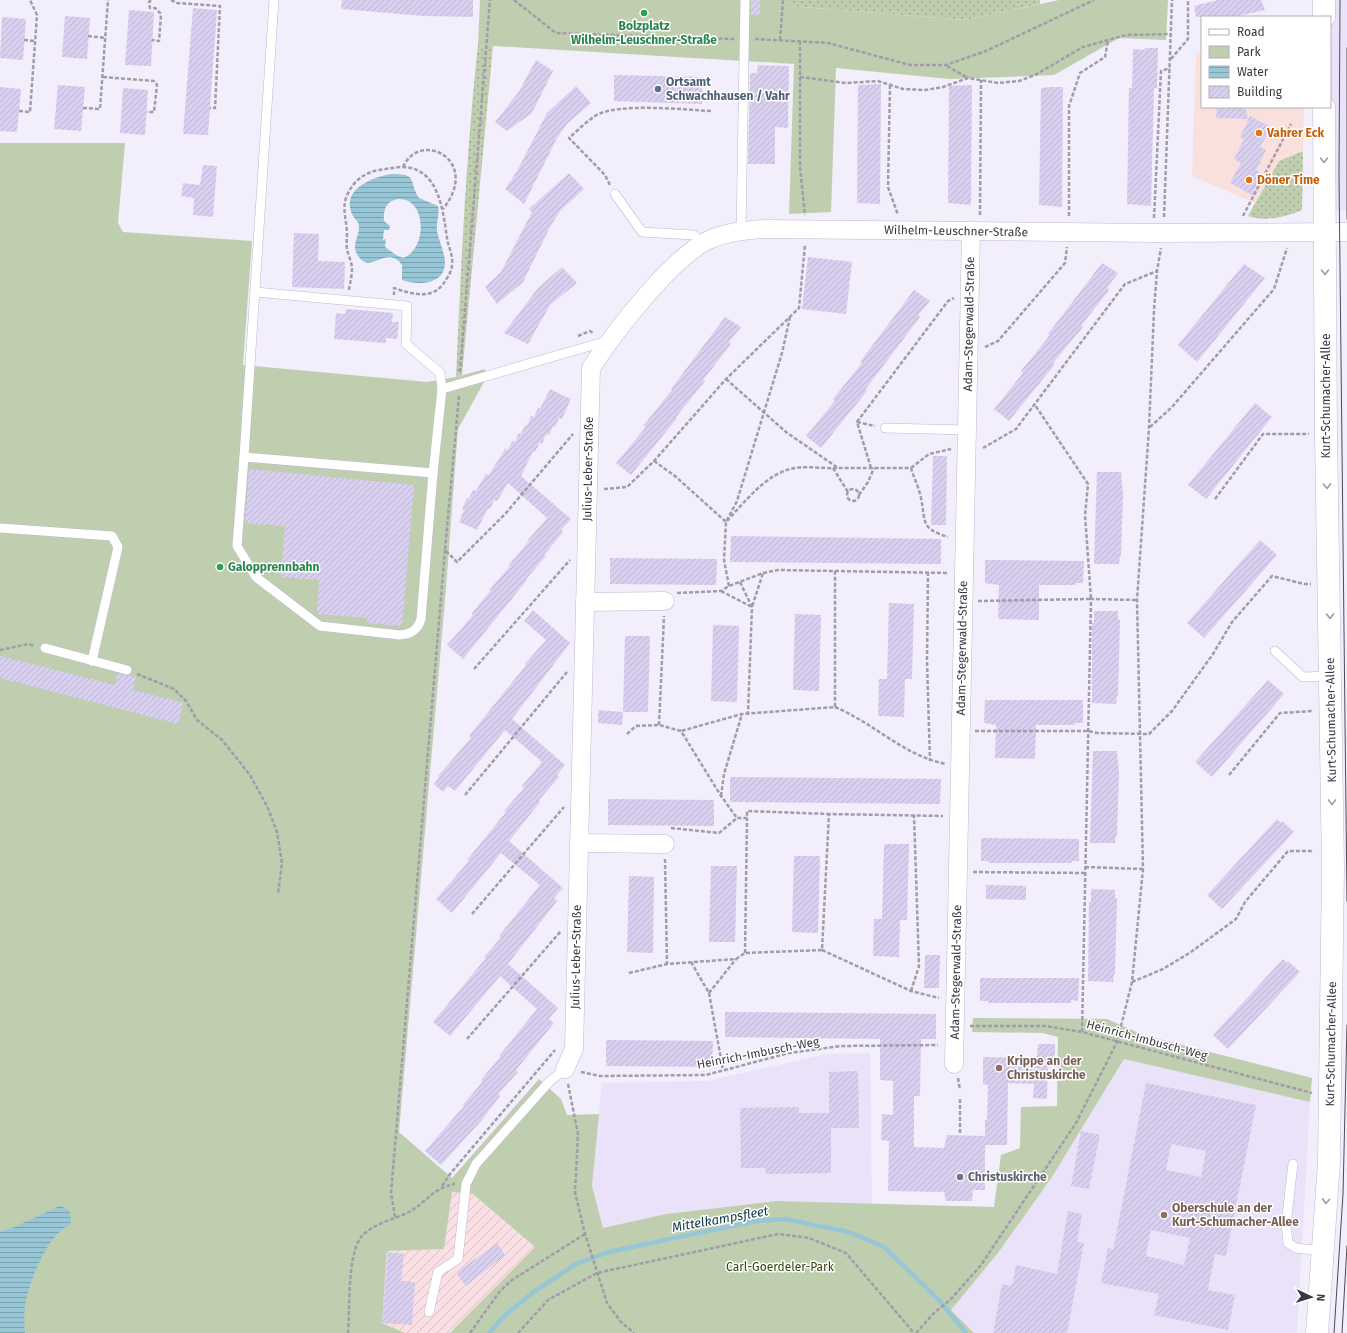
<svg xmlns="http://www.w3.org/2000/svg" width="1347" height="1333" viewBox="0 0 1347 1333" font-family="'Fira Sans',sans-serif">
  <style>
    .commercial { fill: #fae0dc }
    .industrial { fill: url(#industrial-furrows) }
    .built { fill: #e9e2f9 }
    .grass { fill: url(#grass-dots) }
    .park { fill: #c0ceb0 }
    .water { fill: url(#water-rules); fill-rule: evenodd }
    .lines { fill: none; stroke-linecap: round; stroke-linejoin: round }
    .stream { stroke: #97c6d7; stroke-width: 4.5 }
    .building { fill: url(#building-hatch); fill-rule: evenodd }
    .lane-casing { stroke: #c1b7d5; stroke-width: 10 }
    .street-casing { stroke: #c1b7d5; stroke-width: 19 }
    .secondary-casing { stroke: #c1b7d5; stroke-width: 23 }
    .path { stroke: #a19ca9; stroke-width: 2.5; stroke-dasharray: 4 2; stroke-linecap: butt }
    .lane { stroke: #fff; stroke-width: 9 }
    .street { stroke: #fff; stroke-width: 18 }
    .secondary { stroke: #fff; stroke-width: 22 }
    .tram { stroke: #4f4a57; stroke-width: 1 }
    .oneway { stroke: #9e9ba2 }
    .leisure-dot { fill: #2e9e5b; stroke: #fff; stroke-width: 1.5 }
    .service-dot { fill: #5c6f8a; stroke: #fff; stroke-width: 1.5 }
    .food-dot { fill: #e8710a; stroke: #fff; stroke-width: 1.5 }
    .education-dot { fill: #8d6e63; stroke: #fff; stroke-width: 1.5 }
    .worship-dot { fill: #6b7280; stroke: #fff; stroke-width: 1.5 }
    .labels { text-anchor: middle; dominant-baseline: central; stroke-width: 3; stroke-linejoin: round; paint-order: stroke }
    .leisure-label { font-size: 12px; font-weight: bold; fill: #27864d; stroke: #fff }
    .service-label { font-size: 12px; font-weight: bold; fill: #4e5e75; stroke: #fff; text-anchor: start }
    .food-label { font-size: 12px; font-weight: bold; fill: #c56008; stroke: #fff; text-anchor: start }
    .street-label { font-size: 12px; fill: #3c3744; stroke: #fff }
    .education-label { font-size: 12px; font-weight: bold; fill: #785e54; stroke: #fff; text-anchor: start }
    .worship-label { font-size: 12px; font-weight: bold; fill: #5b616d; stroke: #fff; text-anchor: start }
    .park-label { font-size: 12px; fill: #32460c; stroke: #fff }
    .water-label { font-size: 13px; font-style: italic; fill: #0e3946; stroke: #fff }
  </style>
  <defs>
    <pattern id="industrial-furrows" width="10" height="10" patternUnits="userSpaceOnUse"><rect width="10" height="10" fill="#fadfe4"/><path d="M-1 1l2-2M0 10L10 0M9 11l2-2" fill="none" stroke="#d7c0c5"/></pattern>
    <pattern id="grass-dots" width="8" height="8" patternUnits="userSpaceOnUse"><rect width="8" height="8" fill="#c0ceb0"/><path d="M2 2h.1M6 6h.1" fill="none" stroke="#9da891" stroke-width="1.8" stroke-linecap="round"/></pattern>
    <pattern id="water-rules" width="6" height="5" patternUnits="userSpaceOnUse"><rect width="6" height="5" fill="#97c6d7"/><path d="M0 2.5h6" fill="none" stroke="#7ca2b0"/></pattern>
    <pattern id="building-hatch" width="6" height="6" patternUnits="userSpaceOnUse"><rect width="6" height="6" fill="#d9d0f0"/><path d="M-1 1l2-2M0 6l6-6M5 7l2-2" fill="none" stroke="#bbb3cf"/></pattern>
  </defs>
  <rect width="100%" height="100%" fill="#f2eefb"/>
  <path class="commercial" d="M1202,52V107H1304L1303,151L1279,161L1255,203L1192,176L1196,53Z"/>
  <path class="industrial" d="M452,1192L473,1194L535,1247L450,1333H405L382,1323L387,1251L444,1249Z"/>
  <g class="built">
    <path d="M1333,0H1347V211H1336L1330,200V73Z"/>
    <path d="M870,1053L872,1204L776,1201L666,1214L603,1229L592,1186L602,1083L707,1081L827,1054Z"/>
    <path d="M1124,1059L1310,1102L1297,1333H974L951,1310L998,1253L1052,1177Z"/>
  </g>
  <g class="grass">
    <path d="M789,0H1040V4L965,20L789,6Z"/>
    <path d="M478,45L493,46L462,375L456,377C461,266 466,155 478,45Z"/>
    <path d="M1303,151L1302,210C1286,217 1265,222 1248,216L1279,161Z"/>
  </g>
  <g class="park">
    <path d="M480,0H789V6L965,20L1059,0H1168L1166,40L1119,38L1054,75L950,79L836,68L831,212L789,214L794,64L478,45Z"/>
    <path d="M0,143H125L118,223L123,232L252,241L243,365L427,382L456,377L485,369L484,382L458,429L446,588L399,1132L452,1178L539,1079L561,1099L567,1115L599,1114L592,1186L603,1228L666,1214L776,1201L994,1207L1001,1155L1020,1148L1021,1107L1057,1106L1058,1037L1043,1033L972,1032L973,1018L1107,1019L1143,1035L1312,1078L1310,1102L1124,1059L1052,1177L998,1253L951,1310L974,1333H450L535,1247L473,1194L452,1192L444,1249L387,1251L382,1323L405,1333H0Z"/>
  </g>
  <g class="water">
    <path d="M391,174C419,174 408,181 419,198L438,206C440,214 436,222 437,231C439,241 444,251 445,261C446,285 418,286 402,280V265C389,246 373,269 363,261C348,249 359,238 359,227C359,221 354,219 352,214C341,189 373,177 391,174ZM398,199C428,198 427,250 403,258L396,255L385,247L386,239L383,240L384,230H389L390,226L384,221C383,210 386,201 398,199Z"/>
    <path d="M60,1206L69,1210L71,1218L70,1225C48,1233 29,1282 25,1305C24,1314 24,1324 25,1333H0V1231L12,1228Z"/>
  </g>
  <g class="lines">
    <path class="stream" d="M489,1333L503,1317L532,1293L576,1264L609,1252L684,1236L757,1221L785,1219L849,1232L884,1247L938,1299L966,1333"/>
  </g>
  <g class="building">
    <path d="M342,0H473V17L424,16L341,9Z"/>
    <rect x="751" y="0" width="9" height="15"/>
    <path d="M1218,0H1261L1265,10L1233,17H1196L1194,6Z"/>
    <path d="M193,8L217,10L208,135L183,134Z"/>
    <path d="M129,10L154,12L151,66L125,65Z"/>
    <path d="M65,16L90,18L87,59L62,57Z"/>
    <path d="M2,17L26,19L23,60L0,58Z"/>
    <path d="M1145,48H1158L1157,88H1154L1151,206L1127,204L1129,88H1132L1133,49L1145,50Z"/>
    <path d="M536,60L553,71L532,113L507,131L495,122L518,93Z"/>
    <path d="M758,65L789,66L788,128L775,127V164H748L750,73H757Z"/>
    <path d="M614,75L702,77V104L614,101Z"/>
    <path d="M881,84L880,204L857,203L858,85Z"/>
    <path d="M58,85L85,87L81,131L54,129Z"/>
    <path d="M972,85L971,205L948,203L949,86Z"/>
    <path d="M576,86L591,103L567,124L557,138L524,204L505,189L516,173L547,113Z"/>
    <path d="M0,87L21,89L17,132L0,131Z"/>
    <path d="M1050,87H1063L1062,207L1039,205L1041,88Z"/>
    <path d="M123,88L148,90L145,135L120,133Z"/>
    <path d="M1217,107H1245L1248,119L1216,118Z"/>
    <path d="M1250,116L1271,127L1260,147L1266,150L1256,170L1262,174L1252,195L1230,183L1241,163L1234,159L1244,139L1240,137Z"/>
    <path d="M203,165L217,166L213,217L193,215L194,198L181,196L183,183L200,185Z"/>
    <path d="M569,173L584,189L560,211L551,225L523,282L497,304L485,287L501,272L532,212L529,209Z"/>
    <path d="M294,233L319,234L318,261L345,262L344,289L292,287Z"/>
    <path d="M808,257L852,262L846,314L802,309Z"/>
    <path d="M1102,263L1118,273L1107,288L1109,290L1081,326L1083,327L1053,363L1055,364L1009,421L994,409L1023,373L1021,371L1050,335L1048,334Z"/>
    <path d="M1244,264L1265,278L1197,362L1178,345Z"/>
    <path d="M562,267L577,283L550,305L528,344L504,333L538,288Z"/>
    <path d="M914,290L930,301L918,315L920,317L865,390L867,391L821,448L806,436L835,401L833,399L862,363L860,362Z"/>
    <path d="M346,309L393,313L392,322H399L397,339L386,338V343L334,339L336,313L345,314Z"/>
    <path d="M725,317L741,327L729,342L731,344L703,380L705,381L676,417L677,418L631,475L616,463L646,427L643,426L672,390L671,389Z"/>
    <path d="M550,389L571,399L562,419L559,418L555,427L553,426L549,435L546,434L542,444L540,442L535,452L533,451L521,476L571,519L561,530L563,532L544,555L546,556L526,579L527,580L463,659L447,645L473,615L472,613L491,590L490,589L510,566L509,565L529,541L528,540L547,518L508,483L497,501L494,500L490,509L488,508L477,530L459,522L464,510L462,509L467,498L469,499L473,490L476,491L486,474L489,475L505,449L508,450L512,441L515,442L519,433L521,434L525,425L527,426L531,416L534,417L538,408L540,409Z"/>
    <path d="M1255,403L1272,417L1206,499L1188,485Z"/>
    <path d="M933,456H947L946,525H931Z"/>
    <path d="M249,469L414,485L402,626L367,623V618L317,614L319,580L281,577L285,526L245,523Z"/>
    <path d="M1097,472H1121L1123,495L1121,556H1120L1119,564H1094Z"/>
    <path d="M731,536L941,539V564L730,562Z"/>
    <path d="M1260,540L1277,555L1204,638L1187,623Z"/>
    <path d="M610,558L717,559L716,585L610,584Z"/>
    <path d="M985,560L1084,561L1083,583H1076V585H1039V620L998,619L999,585L985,583Z"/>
    <path d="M889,603L914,604L912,679H905L904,717L878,716L879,679H887Z"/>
    <path d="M533,610L570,643L512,719L565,765L557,775L559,777L539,800L540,802L509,841L563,888L554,898L557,901L508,964L558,1008L549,1019L554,1023L516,1070L518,1072L498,1094L500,1096L481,1121L441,1165L425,1151L464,1106L463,1105L483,1081L481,1080L500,1057L499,1056L537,1009L500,976L450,1036L433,1022L486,958L484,957L501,938L499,936L540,885L501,853L452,913L436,899L469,861L467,860L506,812L504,811L524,788L522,786L542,762L505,730L455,791L448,786L443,792L434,784L439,778L438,776L471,738L469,736L526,665L525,664L546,640L524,621Z"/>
    <path d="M1094,611H1118V620H1120L1118,696L1117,695L1116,704L1092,703V623H1094Z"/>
    <path d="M795,614L821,615L819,691L793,690Z"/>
    <path d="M713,625L739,626L737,702L711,701Z"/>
    <path d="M625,636H650L648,712H623Z"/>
    <path d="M0,656L115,685L117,674L136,677L133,690L183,703L178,724L0,678Z"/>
    <path d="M1268,680L1284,694L1212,777L1195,762Z"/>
    <path d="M985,700H1083V723H1075V725H1036L1035,759L995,758L996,725L984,723Z"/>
    <path d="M598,710L623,712L622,725L598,723Z"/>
    <path d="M1093,751H1117L1119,774L1117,835H1116L1115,843H1090Z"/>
    <path d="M730,777L941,779L940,804L730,802Z"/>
    <path d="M608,799L714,800V826L608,825Z"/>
    <path d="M1277,819L1281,823L1282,821L1294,832L1222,909L1207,895Z"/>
    <path d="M981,838L1079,839V861H1072L1071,863H989L988,861H981Z"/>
    <path d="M884,844H909L907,920H900L899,957L873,956L874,919H882Z"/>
    <path d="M794,856H820L818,933L792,932Z"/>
    <path d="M711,866H737L735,942H709Z"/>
    <path d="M629,876L654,877L653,953L627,952Z"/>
    <path d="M986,885L1026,886V900L986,899Z"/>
    <path d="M1091,889L1115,890V898H1117L1115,974H1114L1113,982L1088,981L1089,902H1091Z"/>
    <path d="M925,955H940L939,988H924Z"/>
    <path d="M1283,959L1287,963L1288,961L1300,972L1228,1049L1213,1035Z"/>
    <path d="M980,978H1079L1078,1001L1071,1000V1003H988V1001H980Z"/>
    <path d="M725,1012L936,1014V1039H921L920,1096H914V1147L944,1148L947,1135L985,1136V1120H987L988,1085L983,1084V1057L1048,1058L1047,1099L1033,1098L1034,1084L1008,1083L1007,1145H985V1190H973L972,1201H946L944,1192L888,1191L889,1141L881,1140L882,1114L893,1115V1081L880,1080V1039L725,1037Z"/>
    <path d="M606,1040L713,1041L712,1067L606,1066Z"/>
    <path d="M1038,1044H1055V1058H1037Z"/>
    <path d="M858,1071L859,1128H831V1173L766,1174L765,1168H741L740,1108L799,1107V1113H829V1072Z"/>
    <path d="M1146,1083L1256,1105L1226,1256L1215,1254L1208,1290L1235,1295L1228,1330L1154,1315L1159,1294L1101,1283L1108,1248L1113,1250ZM1171,1144L1206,1151L1201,1177L1166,1170ZM1151,1230L1190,1238L1184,1265L1146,1256Z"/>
    <path d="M1081,1131L1100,1135L1089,1189L1071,1186Z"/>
    <path d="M1068,1211L1082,1214L1077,1242L1084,1243L1067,1333H993L1002,1284L1012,1286L1016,1265L1057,1274Z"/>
    <path d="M497,1243L505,1255L466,1286L456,1273Z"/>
    <path d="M388,1252L404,1254L401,1281L415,1282L412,1325L382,1323Z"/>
  </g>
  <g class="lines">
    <g class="lane-casing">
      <g id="lane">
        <path d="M274,0L244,457L433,473L442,389L607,341"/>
        <path d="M615,194L642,232L694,235L702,244"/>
        <path d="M741,231L745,0"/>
        <path d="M255,292L407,306L406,344L440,373L442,389"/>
        <path d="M885,428L967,430"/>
        <path d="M244,457L237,546L256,577L320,626L400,635C411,634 418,630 421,619L433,473"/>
        <path d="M0,528L112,536L118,547L92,661"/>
        <path d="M45,648L127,670"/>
        <path d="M1275,651L1303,677L1330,676"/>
        <path d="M1293,1164L1286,1224L1288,1243L1296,1248L1323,1251"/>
        <path d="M429,1312L438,1272L458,1259L466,1184L476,1164L549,1082L565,1069"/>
      </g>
    </g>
    <g class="street-casing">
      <g id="street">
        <path d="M585,602L665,601"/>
        <path d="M579,843L665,844"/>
        <path d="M954,1064L971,232"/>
        <path d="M565,1069L574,1049L591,368C613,334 674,254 711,239C728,232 746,230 765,229L1153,233L1347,232"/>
      </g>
    </g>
    <g class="secondary-casing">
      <g id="secondary">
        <path d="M1324,17V0"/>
        <path d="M1317,1333L1329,1162L1333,868L1326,434L1324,107"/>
      </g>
    </g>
    <g class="path">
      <path d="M151,0L149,2L150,8H155L161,14L159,41L152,40"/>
      <path d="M171,0L177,3L220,6L215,108H210"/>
      <path d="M514,0L556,33L734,39"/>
      <path d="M88,36L106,38"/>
      <path d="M755,39L828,43L910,65H946L986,51L1094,0"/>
      <path d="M24,40L35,41"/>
      <path d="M780,40L783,0"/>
      <path d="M800,41V167L805,215"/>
      <path d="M1171,59L1188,39V0"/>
      <path d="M947,66L968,78"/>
      <path d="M103,77L154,81L157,85L154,112H147"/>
      <path d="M800,77L846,83L878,81L903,89L925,90L943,87L968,78L998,83L1019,81L1035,75L1083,47L1126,35L1171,34"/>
      <path d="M890,85L888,187L898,215"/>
      <path d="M712,96H732"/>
      <path d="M83,108L100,109L108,0"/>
      <path d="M19,111L30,112L37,15L30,0"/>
      <path d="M403,167C420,129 482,160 443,209"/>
      <path d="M610,185L605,175L569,138C577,131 586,122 595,116C616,102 686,110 712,111"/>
      <path d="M980,215L981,80"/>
      <path d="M1069,216V106L1080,73L1105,57L1108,40"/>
      <path d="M1243,216L1291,124"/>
      <path d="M1164,217L1172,0"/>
      <path d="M1154,218L1161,71L1170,68"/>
      <path d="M349,290C350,283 352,276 352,269C352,262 348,255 347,249C346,244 347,239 347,234C347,222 342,210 346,198C352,182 363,173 379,170C387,169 395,167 403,167C439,168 443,211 447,238C448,245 451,251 452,258C453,266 451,272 447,278C435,301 415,295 394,288V295"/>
      <path d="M578,336L590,331L593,333"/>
      <path d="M985,347L998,341L1065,263L1067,247"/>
      <path d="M460,372L490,0"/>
      <path d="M726,379L786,432L838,468H911C914,478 919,488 921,498C926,523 920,528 948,537"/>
      <path d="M459,396L445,550L457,562L506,513L573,434"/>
      <path d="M857,422L875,426"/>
      <path d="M1150,427L1172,407L1274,289L1287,248"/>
      <path d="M983,448L1016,429L1125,284L1157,271"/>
      <path d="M654,461L675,476L726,522C744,503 764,476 790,469C805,465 822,469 837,468"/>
      <path d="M833,468L848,492"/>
      <path d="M871,468L857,422L948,301L954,298"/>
      <path d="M911,468L929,454L951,449"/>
      <path d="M604,489L627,487L654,461L726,379L799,308L805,245"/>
      <circle cx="853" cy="495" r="6"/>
      <path d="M859,495L868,482L874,468"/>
      <path d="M1215,499L1263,434H1309"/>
      <path d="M835,571L949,573"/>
      <path d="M928,572L927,661L930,761"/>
      <path d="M740,582L752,607L748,713"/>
      <path d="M729,586L724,560L726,522L737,501L782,353L790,317"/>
      <path d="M721,591L752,607L763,573"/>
      <path d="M677,593L721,591L729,586L763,573L778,570L835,571V707L742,714L681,731"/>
      <path d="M978,601L1091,599L1085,515L1088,484L1035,405"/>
      <path d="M0,650L28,644L35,646"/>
      <path d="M474,669L570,560"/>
      <path d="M137,674L174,689L186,701L197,720L222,740L250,775L267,806L277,832L282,863L278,894"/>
      <path d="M835,707C874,723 904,756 946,764"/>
      <path d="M659,725L664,616"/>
      <path d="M975,731H1088L1097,733L1149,734L1172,711L1213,654L1232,622L1272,576L1304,584H1311"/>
      <path d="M627,734L636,726L659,725L681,731L721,796L737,818"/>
      <path d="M1229,775L1280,713L1313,711"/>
      <path d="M465,795L567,672"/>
      <path d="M721,796L724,774L742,714"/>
      <path d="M671,828L719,833L737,818H747V811L829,814"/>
      <path d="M665,859L667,964"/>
      <path d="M1085,867L1143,869"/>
      <path d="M973,872L1085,873"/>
      <path d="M472,914L564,807"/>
      <path d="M822,950L911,991L939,998"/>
      <path d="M745,953L747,818"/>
      <path d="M691,962L709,993L723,1070"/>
      <path d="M629,973L667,964L736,959L745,953L822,950L829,814L943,816"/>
      <path d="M1132,982L1163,969L1191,952L1236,919L1245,902L1288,851H1314"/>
      <path d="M911,991L919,966L914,815"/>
      <path d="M709,993L736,959"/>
      <path d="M970,1026H1045L1082,1032L1312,1093"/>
      <path d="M1082,1032L1091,599L1137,600"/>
      <path d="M467,1039L561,931"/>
      <path d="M581,1072L600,1076L706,1075L789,1053L841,1046L938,1045"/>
      <path d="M958,1078L960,1090"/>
      <path d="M568,1084L578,1134L575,1192L585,1234L607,1303L621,1322L634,1333"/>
      <path d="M960,1099V1135"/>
      <path d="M442,1186L450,1174L555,1050"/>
      <path d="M395,1217L391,1193L445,550"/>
      <path d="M348,1333C350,1309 347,1256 361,1237C372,1224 395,1219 409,1212C428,1201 431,1189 455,1184"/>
      <path d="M470,1333L500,1291L512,1280L585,1234"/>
      <path d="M518,1333L548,1300L597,1273L778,1234L809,1238L846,1253L914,1333"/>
      <path d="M916,1333L934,1313L951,1299L981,1265L1076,1123L1117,1042L1132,982L1143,869L1137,600L1149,428L1154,310L1157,271L1161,248"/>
    </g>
    <use href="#lane" class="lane"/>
    <use href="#street" class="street"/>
    <use href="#secondary" class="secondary"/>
    <g class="tram">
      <path d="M1340,0L1339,176L1347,901"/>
      <path d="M1347,48V219"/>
      <path d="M1334,1333L1343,1194L1347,1025"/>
      <path d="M1342,1333L1347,1246"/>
    </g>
  </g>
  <defs><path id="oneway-chevron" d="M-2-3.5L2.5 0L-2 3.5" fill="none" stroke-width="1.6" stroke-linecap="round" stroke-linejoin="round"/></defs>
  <g class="oneway">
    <use href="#oneway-chevron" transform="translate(1324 160) rotate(90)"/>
    <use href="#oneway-chevron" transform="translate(1325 272) rotate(90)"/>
    <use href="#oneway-chevron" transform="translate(1327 486) rotate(89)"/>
    <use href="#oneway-chevron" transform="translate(1330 616) rotate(89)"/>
    <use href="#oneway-chevron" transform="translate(1332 802) rotate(89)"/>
    <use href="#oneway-chevron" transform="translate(1326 1201) rotate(94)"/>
  </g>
  <g class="leisure-dot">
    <circle cx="644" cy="13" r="4"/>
    <circle cx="220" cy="567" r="4"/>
  </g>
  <circle class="service-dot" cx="658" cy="89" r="4"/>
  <g class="food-dot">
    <circle cx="1259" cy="133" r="4"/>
    <circle cx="1249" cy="180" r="4"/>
  </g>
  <g class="education-dot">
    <circle cx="999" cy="1068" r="4"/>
    <circle cx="1164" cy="1215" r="4"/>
  </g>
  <circle class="worship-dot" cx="960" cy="1177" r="4"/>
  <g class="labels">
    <g class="leisure-label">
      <text x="644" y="26">Bolzplatz<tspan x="644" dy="14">Wilhelm-Leuschner-Straße</tspan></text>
      <text x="228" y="567" text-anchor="start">Galopprennbahn</text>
    </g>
    <g class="service-label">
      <text x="666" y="82">Ortsamt<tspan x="666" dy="14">Schwachhausen / Vahr</tspan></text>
    </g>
    <g class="food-label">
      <text x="1267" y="133">Vahrer Eck</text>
      <text x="1257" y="180">Döner Time</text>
    </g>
    <g class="street-label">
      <text transform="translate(956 231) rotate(1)">Wilhelm-Leuschner-Straße</text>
      <text transform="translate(969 324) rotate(-89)">Adam-Stegerwald-Straße</text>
      <text transform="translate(1326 396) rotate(-90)">Kurt-Schumacher-Allee</text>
      <text transform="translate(588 469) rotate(-89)">Julius-Leber-Straße</text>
      <text transform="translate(962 648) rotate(-89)">Adam-Stegerwald-Straße</text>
      <text transform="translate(1331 720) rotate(-91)">Kurt-Schumacher-Allee</text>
      <text transform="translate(576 957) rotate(-89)">Julius-Leber-Straße</text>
      <text transform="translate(956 972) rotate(-89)">Adam-Stegerwald-Straße</text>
      <text transform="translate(1147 1040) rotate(15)">Heinrich-Imbusch-Weg</text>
      <text transform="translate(1331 1044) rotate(-89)">Kurt-Schumacher-Allee</text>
      <text transform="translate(758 1053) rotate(-11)">Heinrich-Imbusch-Weg</text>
    </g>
    <g class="education-label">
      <text x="1007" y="1061">Krippe an der<tspan x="1007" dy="14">Christuskirche</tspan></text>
      <text x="1172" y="1208">Oberschule an der<tspan x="1172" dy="14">Kurt-Schumacher-Allee</tspan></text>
    </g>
    <g class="worship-label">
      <text x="968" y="1177">Christuskirche</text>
    </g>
    <g class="park-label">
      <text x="780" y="1267">Carl-Goerdeler-Park</text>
    </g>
    <g class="water-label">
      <text transform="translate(720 1219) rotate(-10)">Mittelkampsfleet</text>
    </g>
  </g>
  <rect x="1201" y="16" width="130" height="92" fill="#ffffff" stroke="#b1afb4"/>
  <rect x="1209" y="29" width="20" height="6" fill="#ffffff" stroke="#b1afb4"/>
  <text x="1237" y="36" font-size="12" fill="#3c3744">Road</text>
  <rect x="1209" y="46" width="20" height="12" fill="#c0ceb0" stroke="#b1afb4"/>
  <text x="1237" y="56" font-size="12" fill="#3c3744">Park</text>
  <rect x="1209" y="66" width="20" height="12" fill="url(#water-rules)" stroke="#b1afb4"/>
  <text x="1237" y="76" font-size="12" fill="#3c3744">Water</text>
  <rect x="1209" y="86" width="20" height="12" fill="url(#building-hatch)" stroke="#b1afb4"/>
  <text x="1237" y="96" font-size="12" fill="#3c3744">Building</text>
  <g transform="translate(1311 1297) rotate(94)" stroke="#ffffff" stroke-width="3" paint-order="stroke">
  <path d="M0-3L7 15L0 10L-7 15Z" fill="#3c3744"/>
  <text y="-6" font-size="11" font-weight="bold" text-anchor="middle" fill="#3c3744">N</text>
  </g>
</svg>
